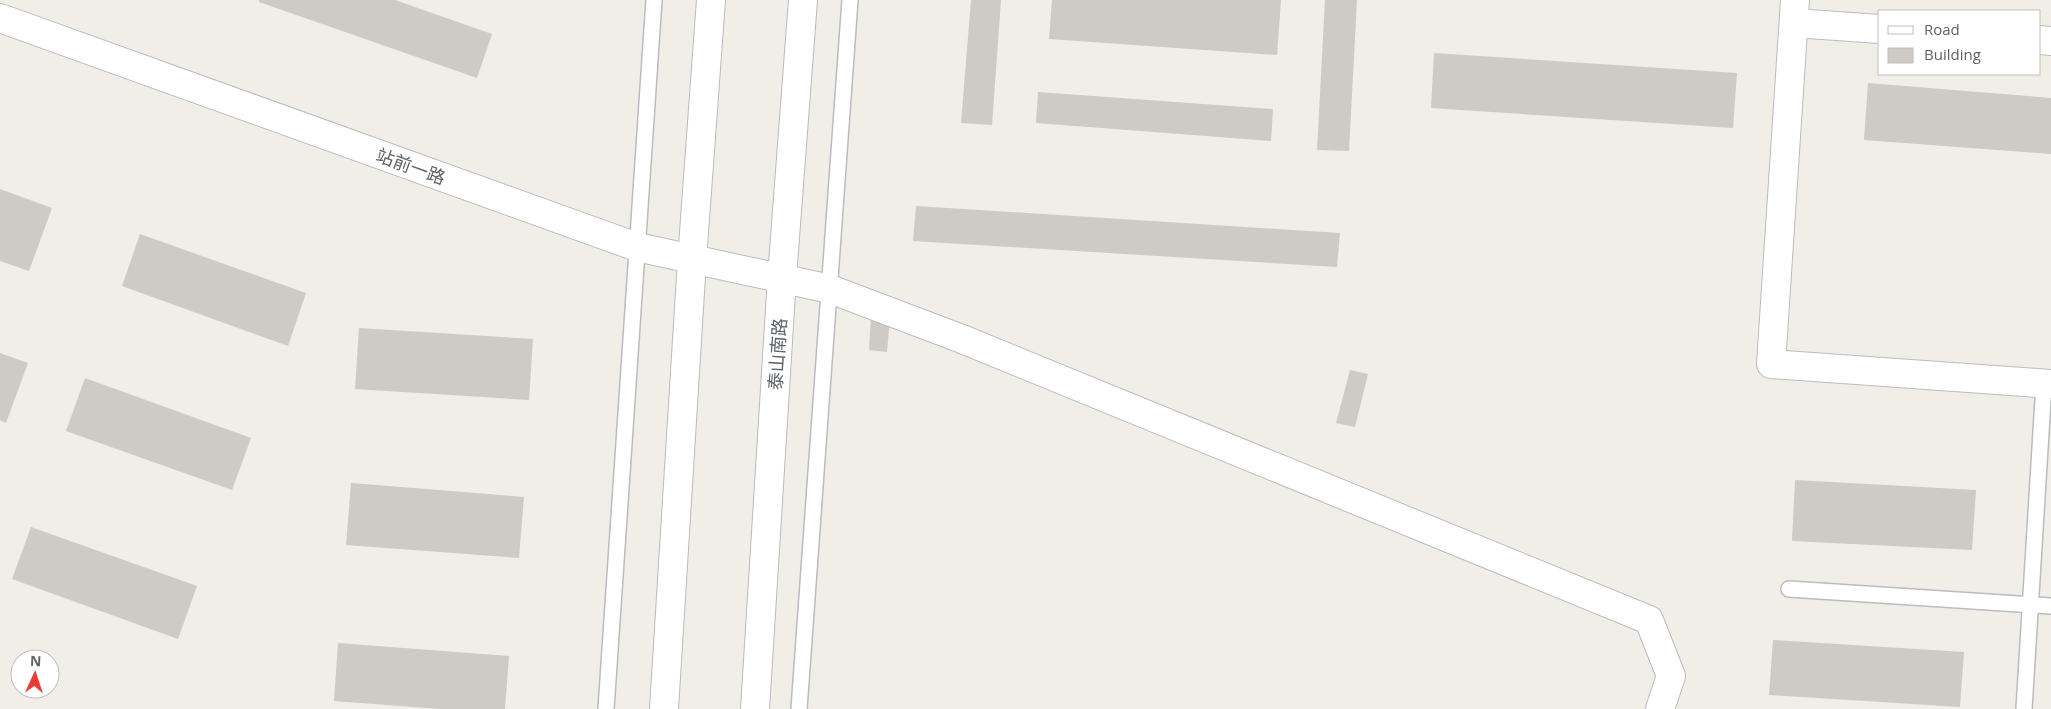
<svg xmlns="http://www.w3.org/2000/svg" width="2051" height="709" viewBox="0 0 2051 709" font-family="'Open Sans','Noto Sans SC',sans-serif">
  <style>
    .building { fill: #cecac6 }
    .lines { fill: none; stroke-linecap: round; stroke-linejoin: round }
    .lane-casing { stroke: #b9bcc0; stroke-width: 18 }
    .street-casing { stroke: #b9bcc0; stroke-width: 30 }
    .secondary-casing { stroke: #b8bbc0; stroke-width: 30 }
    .lane { stroke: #fff; stroke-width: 15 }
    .street { stroke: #fff; stroke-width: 28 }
    .secondary { stroke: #fff; stroke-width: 28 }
    .labels { text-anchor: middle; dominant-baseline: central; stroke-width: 4.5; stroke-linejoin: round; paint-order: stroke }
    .street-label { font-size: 18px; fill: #5e6267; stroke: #fff }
  </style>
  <rect width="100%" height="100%" fill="#f0eee6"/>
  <g class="building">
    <path d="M259,0H395L492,34L477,78L259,2Z"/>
    <path d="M971,0H1001L992,125L961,123Z"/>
    <path d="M1052,0H1281L1277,55L1049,39Z"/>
    <path d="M1325,0H1357L1349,151L1317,150Z"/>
    <path d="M1434,53L1737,73L1733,128L1431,108Z"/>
    <path d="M1868,83L2051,98V154L1864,140Z"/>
    <path d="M1038,92L1273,109L1271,141L1036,123Z"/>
    <path d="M0,189L52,208L29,271L0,261Z"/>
    <path d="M916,206L1340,233L1337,267L913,241Z"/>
    <path d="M140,234L306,293L288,346L122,286Z"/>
    <path d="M871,316L890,317L887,352L869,350Z"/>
    <path d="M359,328L533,339L529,400L355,389Z"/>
    <path d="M0,353L28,363L6,423L0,420Z"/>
    <path d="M1350,370L1368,374L1355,427L1336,423Z"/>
    <path d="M85,378L251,438L232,490L66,431Z"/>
    <path d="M1795,480L1976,490L1972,550L1792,541Z"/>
    <path d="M351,483L524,497L519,558L346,545Z"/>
    <path d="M31,527L197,586L178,639L12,579Z"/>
    <path d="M1773,640L1964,652L1960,707L1769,695Z"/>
    <path d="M338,643L509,656L505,709H440L334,701Z"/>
  </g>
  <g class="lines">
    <g class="lane-casing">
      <g id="lane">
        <path d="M1789,589L2051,606"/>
        <path d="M606,709L654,0"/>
        <path d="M799,709L850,0"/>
        <path d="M2024,709L2044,383"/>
      </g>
    </g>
    <g class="street-casing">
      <g id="street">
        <path d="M1795,0L1771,364L2051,384"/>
        <path d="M0,18L637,247L830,289L962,339L1649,620L1671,676L1660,709"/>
        <path d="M1794,23L1880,29"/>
        <path d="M2040,40L2051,41"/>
      </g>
    </g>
    <g class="secondary-casing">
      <g id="secondary">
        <path d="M664,709L692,260L711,0"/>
        <path d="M755,709L782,277L803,0"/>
      </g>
    </g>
    <use href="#lane" class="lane"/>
    <use href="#street" class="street"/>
    <use href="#secondary" class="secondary"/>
  </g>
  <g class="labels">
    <g class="street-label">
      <text transform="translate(411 166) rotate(20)">站前一路</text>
      <text transform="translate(777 354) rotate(-86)">泰山南路</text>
    </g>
  </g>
  <rect x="1878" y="10" width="162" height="65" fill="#ffffff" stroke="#bfc0c2"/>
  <rect x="1888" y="26" width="25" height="8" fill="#ffffff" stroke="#bfc0c2"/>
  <text x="1924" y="35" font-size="15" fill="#5e6267">Road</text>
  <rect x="1888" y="48" width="25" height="15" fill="#cecac6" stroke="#bfc0c2"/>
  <text x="1924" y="60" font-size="15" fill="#5e6267">Building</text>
  <g transform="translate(35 674) rotate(3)"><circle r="24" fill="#ffffff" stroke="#bfc0c2"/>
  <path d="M0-4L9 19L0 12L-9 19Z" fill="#e93a33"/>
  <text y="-8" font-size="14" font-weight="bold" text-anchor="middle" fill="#5e6267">N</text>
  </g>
</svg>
